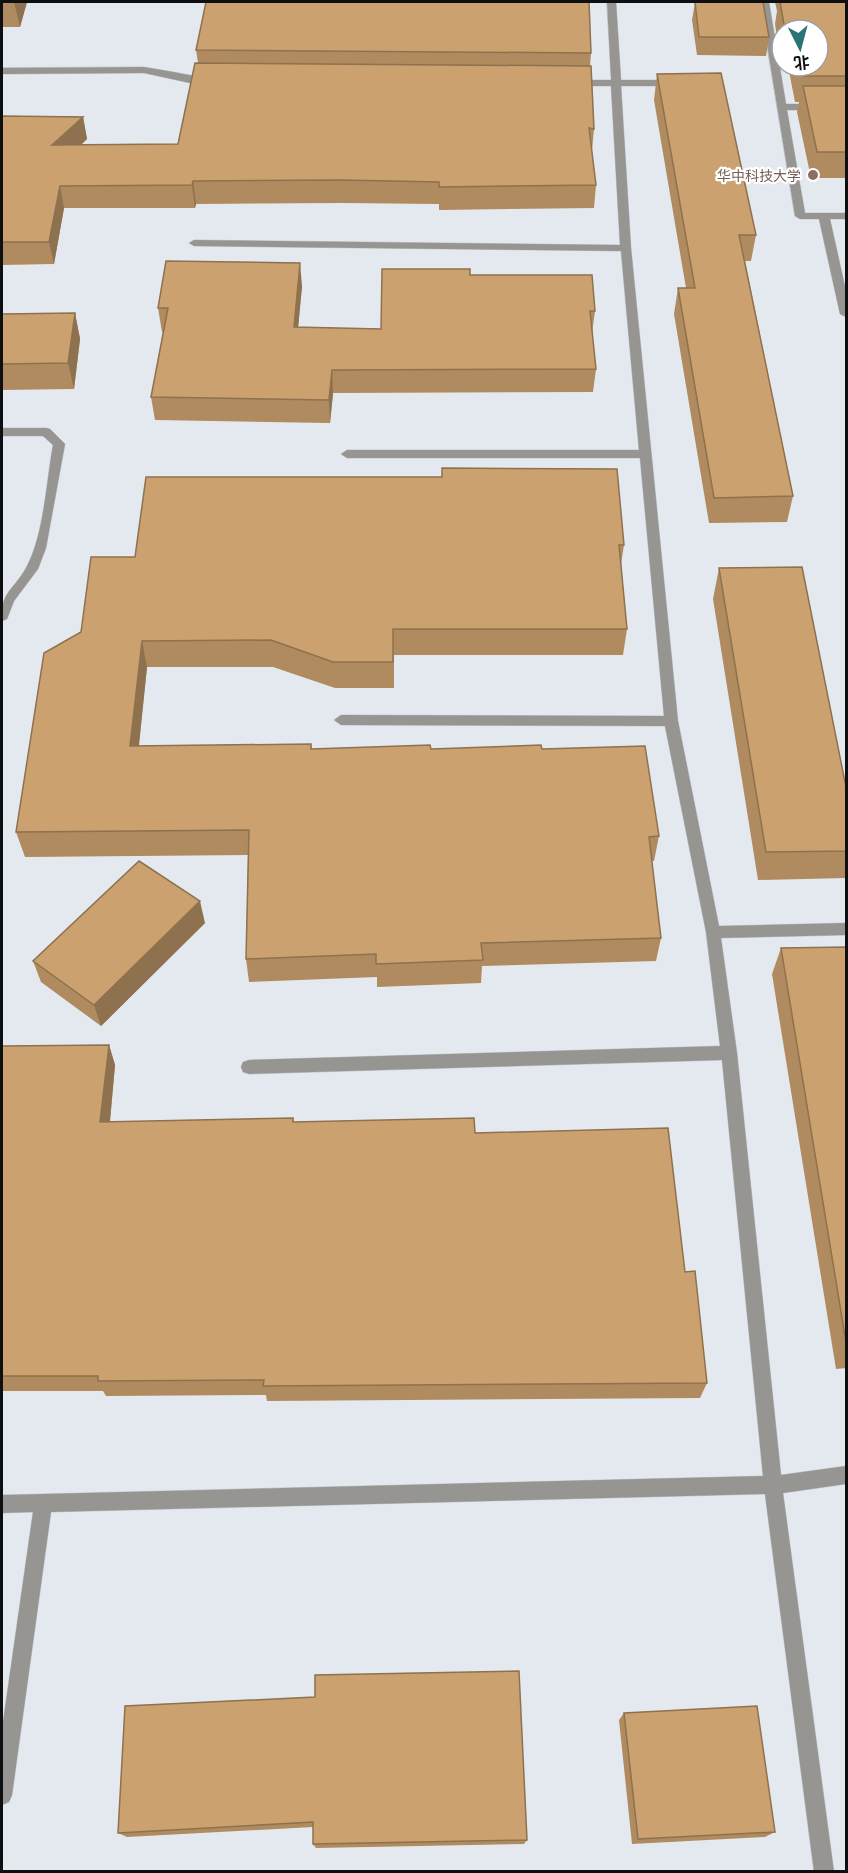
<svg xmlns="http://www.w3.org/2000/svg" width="848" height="1873" viewBox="0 0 848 1873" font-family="'Open Sans','Noto Sans SC',sans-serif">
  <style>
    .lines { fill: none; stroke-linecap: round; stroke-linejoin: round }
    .minor-casing { stroke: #c2c6cc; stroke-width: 1 }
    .minor { fill: #979592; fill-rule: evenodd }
    .wall { fill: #af8b5f }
    .shaded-wall { fill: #8e714e }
    .building { fill: #cba26f; stroke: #8e714e; stroke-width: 1.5 }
    .education-dot { fill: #8d6e63; stroke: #fff; stroke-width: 2 }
    .labels { text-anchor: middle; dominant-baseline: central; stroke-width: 4.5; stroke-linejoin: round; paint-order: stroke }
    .far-education-label { font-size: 14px; fill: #785e54; stroke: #fff; text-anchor: end }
  </style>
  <rect width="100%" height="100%" fill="#e4e9f0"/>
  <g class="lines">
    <g class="minor-casing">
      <g id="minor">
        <path d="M607,2H616L621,80H675L680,83L675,86H621L631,248L678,721L719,926L846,923V935L721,938L737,1053L781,1475L846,1466V1484L783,1493L834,1872H814L765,1494L51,1512L12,1795L9,1802L2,1805V1729L33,1512L2,1513V1495L763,1476L722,1060L249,1074L243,1072L241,1067L243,1062L249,1060L720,1046L706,932L665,726L341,725L334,720L341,715L664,716L640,458H347L341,454L347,450H639L621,251L194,246L189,243L194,240L620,245L611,86H573L568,83L573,80H611Z"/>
        <path d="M760,2H769L786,104H846V110H787L805,213H846V219H830L846,291V317L840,314L819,219H800L795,216Z"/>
        <path d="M144,67C155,69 211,78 215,81L210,84L190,83L144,73L2,74V68Z"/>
        <path d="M2,428H46L50,429L65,444L46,548L38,569L14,601L7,619L2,621C0,592 13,591 26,568C44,535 46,483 53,445L43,436H2Z"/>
      </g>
    </g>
    <use href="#minor" class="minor"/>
  </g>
  <g class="wall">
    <path d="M2,2H27L20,27H2Z"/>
    <path d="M695,2L769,37L766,56L697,55L692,20Z"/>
    <path d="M775,2H846V178H811L797,112L799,102H795L788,66H818V30H782V56H780L775,24L777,11Z"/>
    <path d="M196,50L591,53L590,66L594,129L592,151L596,185L594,208L439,210V204L342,203L196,204L195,208H64L54,264L2,265V116L83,117L87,139L81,145L178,144L198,63Z"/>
    <path d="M657,74L756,235L751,261H745L793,496L787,522L709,523L674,314L678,288H686L654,100Z"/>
    <path d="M470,275L595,311L592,333L596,369L593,392L333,393L330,423L155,420L151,397L163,332H162L158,308L302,286L298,327L381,329Z"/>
    <path d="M75,313L80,339L74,389L2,390V314Z"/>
    <path d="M624,545L621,564L627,629L623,655H394V688H335L273,667H147L139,746L311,744L312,749H542L659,836L654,861H652L661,938L656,961L482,966L481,983L377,987V977L249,982L246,959L248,855L25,857L16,832L81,632L135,557Z"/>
    <path d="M719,568L846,787V878L758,880L713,599Z"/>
    <path d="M205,923L101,1026L41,982L33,961Z"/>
    <path d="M846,947V1368L836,1369L772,974L781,948Z"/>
    <path d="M109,1045L115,1065L110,1122L293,1118L294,1122L475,1133L685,1272L707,1383L700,1398L267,1401L266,1395L106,1396L103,1391H2V1046Z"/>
    <path d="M125,1706L527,1840L524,1844L316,1848L313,1844V1827L127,1837L118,1833Z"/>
    <path d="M624,1713L775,1832L765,1837L632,1844L619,1720Z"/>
  </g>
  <g class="shaded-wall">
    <path d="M14,2H27L20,27Z"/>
    <path d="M83,117L87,139L57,167L52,145Z"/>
    <path d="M193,181L196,204L195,208L192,185Z"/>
    <path d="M60,186L64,208L54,264L49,242Z"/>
    <path d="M300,263L302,286L296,350L294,327Z"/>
    <path d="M75,313L80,339L74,389L68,363Z"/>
    <path d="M332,370L333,393L330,423L329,400Z"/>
    <path d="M142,641L147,667L136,771L130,746Z"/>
    <path d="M200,901L205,923L101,1026L94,1005Z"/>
    <path d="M109,1045L115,1065L108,1141L100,1122Z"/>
  </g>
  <g class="building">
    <path d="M206,2H589L591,53L196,50Z"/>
    <path d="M695,2H763L769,37H699Z"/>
    <path d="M780,2H846V76H800L798,66H818V30H785Z"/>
    <path d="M195,63L591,66L594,129L589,128L596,185L439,187V182L341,180L193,181L192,185L60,186L49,242H2V116L83,117L52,145L178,144Z"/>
    <path d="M721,73L756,235H739L793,496L714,498L678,288H695L657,74Z"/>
    <path d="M803,86H846V152H817Z"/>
    <path d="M166,261L300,263L294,327L381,329L382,269H470V275H592L595,311H590L596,369L332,370L329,400L151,397L168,308H158Z"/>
    <path d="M75,313L68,363L2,364V314Z"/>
    <path d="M442,468L617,469L624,545H619L627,629H393V662H333L271,640L142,641L130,746L311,744V749L430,745L431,749L541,745L542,749L645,746L659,836L649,837L661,938L481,943L483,960L376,964V954L246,959L249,830L16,832L44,653L81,632L91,557H135L146,477H442Z"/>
    <path d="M802,567L846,787V851L766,852L719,568Z"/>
    <path d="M139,861L200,901L94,1005L33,961Z"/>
    <path d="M846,947V1342L781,948Z"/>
    <path d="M109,1045L100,1122L293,1118V1122L474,1118L475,1133L668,1128L685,1272L695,1271L707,1383L263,1386L264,1380L98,1381V1376H2V1046Z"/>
    <path d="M519,1671L527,1840L313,1844V1822L118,1833L125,1706L315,1697V1675Z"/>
    <path d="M757,1706L775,1832L638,1839L624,1713Z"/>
  </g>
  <circle class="education-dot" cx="813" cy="175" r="6"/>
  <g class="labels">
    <g class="far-education-label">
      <text x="801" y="175">华中科技大学</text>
    </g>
  </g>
  <rect width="848" height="1873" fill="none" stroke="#0d0f11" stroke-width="6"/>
  <g transform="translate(800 48) rotate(174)"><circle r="28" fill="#ffffff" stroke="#9e9fa0" stroke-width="1.5"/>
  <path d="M0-4.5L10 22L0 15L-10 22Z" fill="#297475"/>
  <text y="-9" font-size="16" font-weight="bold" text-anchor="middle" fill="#0d0f11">北</text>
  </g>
</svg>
